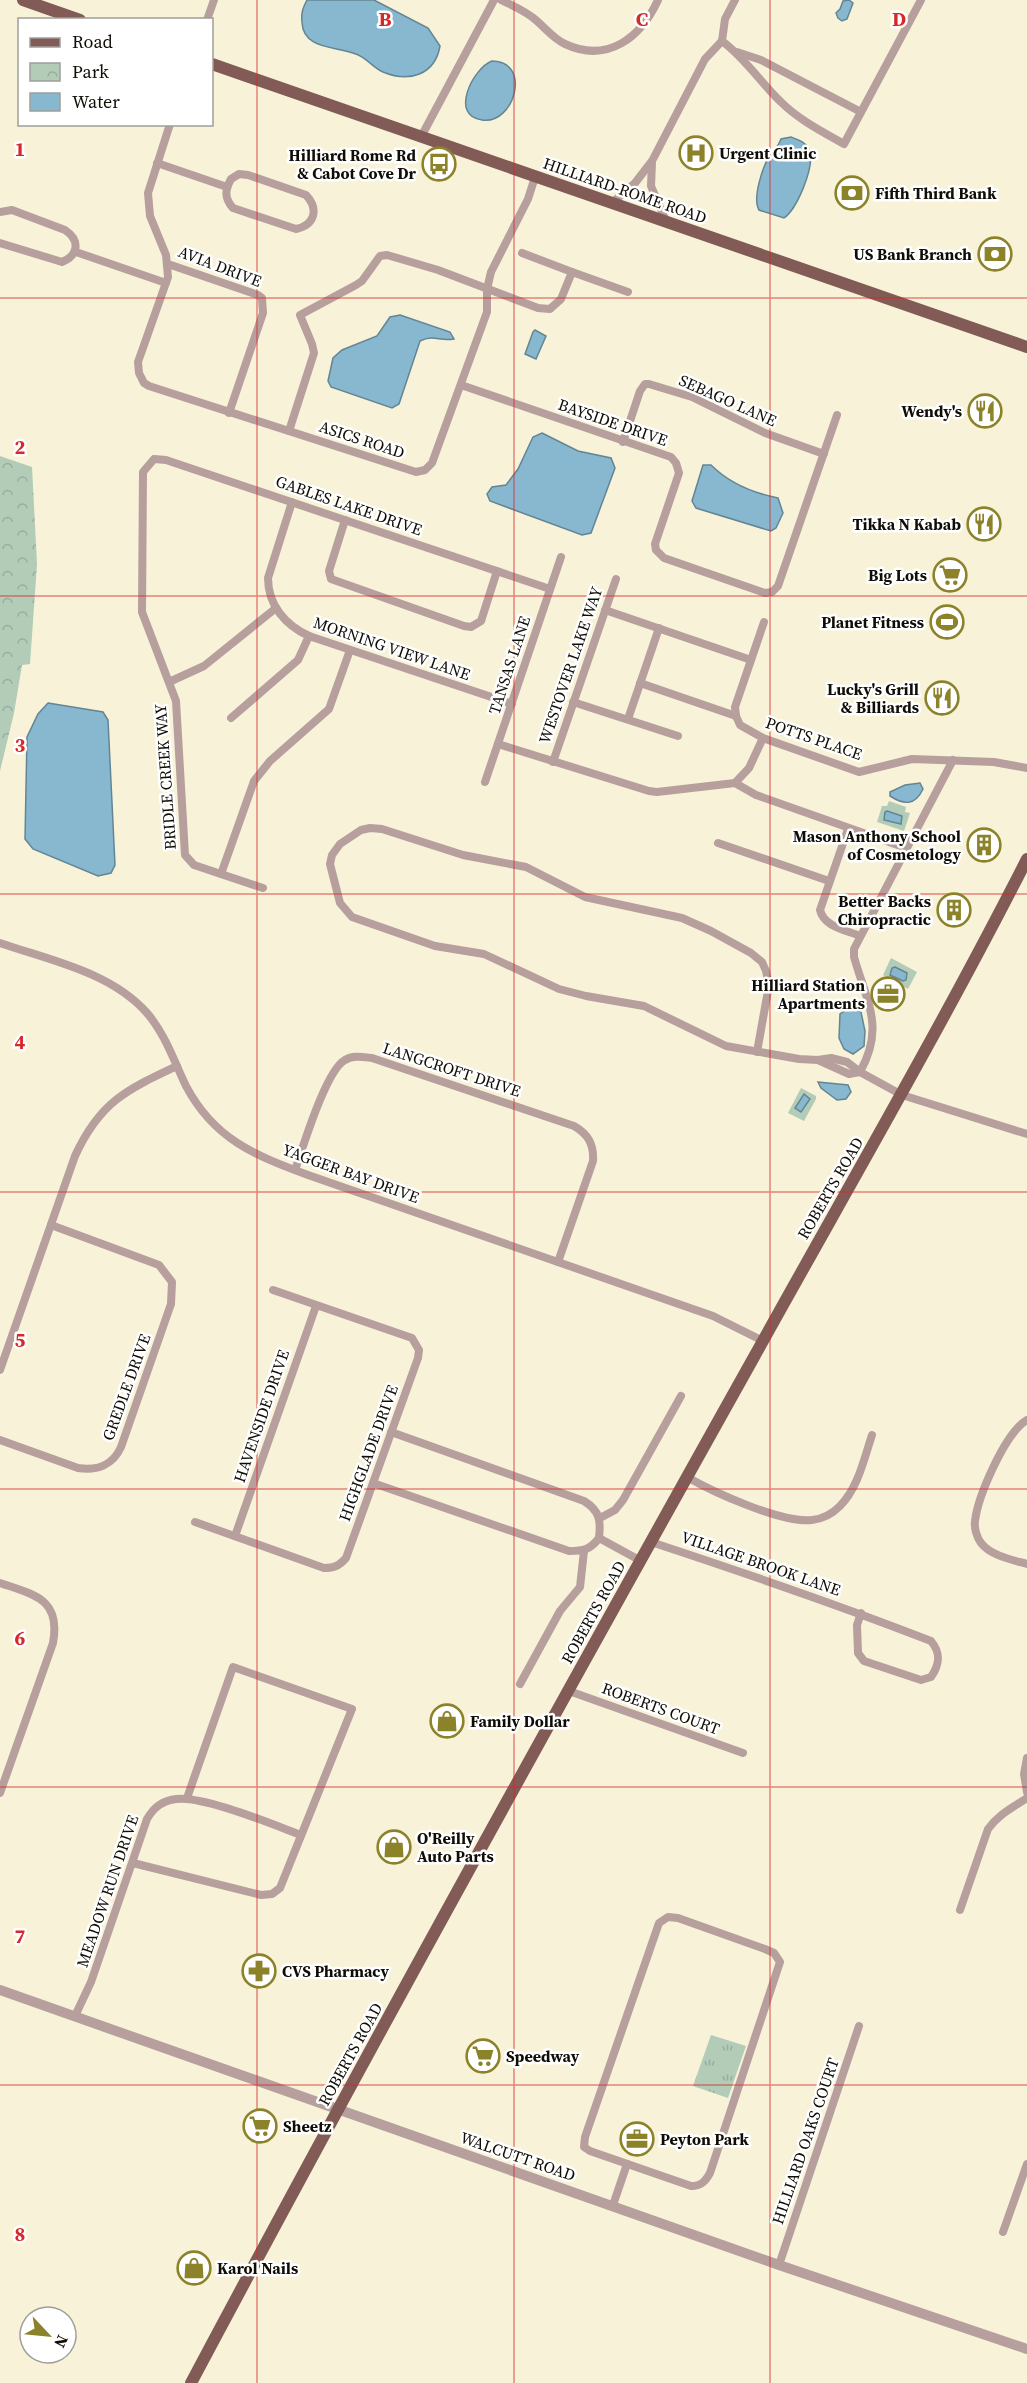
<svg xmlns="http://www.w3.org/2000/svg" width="1027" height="2383" viewBox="0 0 1027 2383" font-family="'Source Serif 4',serif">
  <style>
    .grass { fill: url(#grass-tufts) }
    .park { fill: url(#park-crowns) }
    .pitch { fill: #b2ccb8 }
    .water { fill: #88b8d0; stroke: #648593; stroke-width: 1.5 }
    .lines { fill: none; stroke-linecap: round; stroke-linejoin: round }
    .minor { stroke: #b69f9c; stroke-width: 8 }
    .tertiary { stroke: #b69f9c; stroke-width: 10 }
    .primary { stroke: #825b56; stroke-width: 12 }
    .grid { fill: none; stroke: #d62828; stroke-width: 1.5; stroke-opacity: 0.55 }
    .labels { text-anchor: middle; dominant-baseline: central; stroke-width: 5; stroke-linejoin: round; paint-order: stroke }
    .poi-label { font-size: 16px; font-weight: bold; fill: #0f0d05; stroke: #fff; text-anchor: end }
    .street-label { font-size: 16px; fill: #0f0d05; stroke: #fff }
    .grid-label { font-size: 20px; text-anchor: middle; font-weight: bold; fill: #d62828; stroke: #fff; stroke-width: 5; stroke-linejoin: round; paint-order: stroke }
  </style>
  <defs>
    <pattern id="grass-tufts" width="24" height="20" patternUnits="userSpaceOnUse" patternTransform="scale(1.5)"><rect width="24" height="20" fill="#b2ccb8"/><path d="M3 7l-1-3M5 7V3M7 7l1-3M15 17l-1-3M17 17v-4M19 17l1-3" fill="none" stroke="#98ae9d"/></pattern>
    <pattern id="park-crowns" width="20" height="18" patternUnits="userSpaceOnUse" patternTransform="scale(1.5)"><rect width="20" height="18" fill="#b2ccb8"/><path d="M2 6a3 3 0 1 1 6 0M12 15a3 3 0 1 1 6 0" fill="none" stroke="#98ae9d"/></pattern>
  </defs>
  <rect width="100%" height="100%" fill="#f7f2d8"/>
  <path class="grass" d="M711,2035L746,2046L728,2098L693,2086Z"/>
  <path class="park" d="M0,456L32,467L37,564L30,664L22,665L14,713L0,771Z"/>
  <g class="pitch">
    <path d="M889,801L906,807L905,812L910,813L904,831L877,822L882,806H887Z"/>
    <path d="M891,958L917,972L908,989L883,975Z"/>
    <path d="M801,1088L816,1096V1099L804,1121L788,1113Z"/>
  </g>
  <g class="water">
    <path d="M307,0H374L428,28L440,46C435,75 409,83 383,72C373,68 366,57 356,54C336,46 303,50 302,22C301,12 303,8 307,0Z"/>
    <path d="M849,0L853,3L847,19L842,21L838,18L836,13L840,9L843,1Z"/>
    <path d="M492,61C532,61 515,125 482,120C449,116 473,68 492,61Z"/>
    <path d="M791,137C799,140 808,143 810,152C814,168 797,209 784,218L759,210C752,198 763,166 770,155C775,148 778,148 781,139Z"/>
    <path d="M400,315L450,332L454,339C439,342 435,334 420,341L399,404L392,408L331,387L328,381L333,358L342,350L377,336L390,317Z"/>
    <path d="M535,330L546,336L536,359L525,354L533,332Z"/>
    <path d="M542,433L578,451L611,458L615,468L591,533L582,535L490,501L487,494L492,487L506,485L518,469L533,437Z"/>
    <path d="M703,465H711C729,483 753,493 778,498L783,513L776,528L771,531L696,508L692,501Z"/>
    <path d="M48,703L103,712L108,720L115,865L111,873L98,876L33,849L25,839L27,737L38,714Z"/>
    <path d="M920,783L923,789C915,806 904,805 890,796V792L905,785Z"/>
    <path d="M887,811L902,816L901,824L884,820L885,812Z"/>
    <path d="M895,967L907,973L906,980L903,981L890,975L892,968Z"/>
    <path d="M849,1008L861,1012L865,1031L864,1046L853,1054L844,1049L839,1038L840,1014Z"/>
    <path d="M818,1082L848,1085L851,1092L846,1099L837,1100L821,1088Z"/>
    <path d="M804,1094L810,1099L801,1112L795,1108Z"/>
  </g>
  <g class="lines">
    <g class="minor">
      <path d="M501,0C513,6 526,11 537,21C546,29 554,39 565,44C608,64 641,37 658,0"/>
      <path d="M207,20L214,0"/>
      <path d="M722,41C745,58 761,83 781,102C799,120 823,132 844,144L921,0"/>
      <path d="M722,41L725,19L735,0"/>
      <path d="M737,52L761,60L861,112"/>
      <path d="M170,124L148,193L150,216L166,255L168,277L138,362L139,373L144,383L149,386L416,472L425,470L432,463L487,312V289L491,272L528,199L535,177"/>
      <path d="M421,137L494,0"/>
      <path d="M652,162L651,186L666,221"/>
      <path d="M157,163L227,187"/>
      <path d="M239,174L248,175L306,195C319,209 315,225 296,229L233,208C224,198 225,190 231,179Z"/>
      <path d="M613,202L635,183L652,161L705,59L722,41"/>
      <path d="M0,212L12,210L65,230C80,240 79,255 62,262L0,243"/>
      <path d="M76,252L166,283"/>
      <path d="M168,264L258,295L262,298L263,313L229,413"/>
      <path d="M572,272L628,292"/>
      <path d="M461,385L671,457L676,463L679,473L655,544L656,550L664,558L765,593L772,592L778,586L837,415"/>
      <path d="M289,431L314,353L312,344L300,315L356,285L362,281L380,256L387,255L438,270L538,308L550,309L561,299L572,272L522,253"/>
      <path d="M623,442L640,391L645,384H649L692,397L765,433L824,454"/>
      <path d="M292,502L268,578C268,605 285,625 309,636L512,704"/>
      <path d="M345,520L329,571L331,579L464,626L471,627L481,621L497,571"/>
      <path d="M605,610L751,660"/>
      <path d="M169,682L204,666L276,608"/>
      <path d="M640,683L736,716L740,725L763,738L859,772L912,759L994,762L1027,768"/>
      <path d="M573,702L678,736"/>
      <path d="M736,716L735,707L764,622"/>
      <path d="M231,718L298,660L309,636"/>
      <path d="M628,719L659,628"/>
      <path d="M498,744L649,791L657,792L735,783L749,768L763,738"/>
      <path d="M553,762L616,579"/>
      <path d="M485,782L561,557"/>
      <path d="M735,783L756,795L906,848"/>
      <path d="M848,829L820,910C824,927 846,930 860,936"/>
      <path d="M718,843L829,881"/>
      <path d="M221,874L254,781L270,761L329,709L350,650"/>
      <path d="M263,888L194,865L185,855L176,701L142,612L143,472L154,459L166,460L550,589"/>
      <path d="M0,943C49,960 111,972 147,1013C165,1034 174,1061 186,1086C214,1139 254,1155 308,1175L713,1316L763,1341"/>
      <path d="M757,1052L769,985L766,971L762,962L751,953L711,931L682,918L585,897L526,867L463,855L382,829L370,828L361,830L340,844L332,855L330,864L340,903L352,917L435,946L484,954L559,989L586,996L644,1006L726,1046L799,1059L818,1060L831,1058L847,1062L860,1072L902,1095L1027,1134"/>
      <path d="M818,1060L849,1074L860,1072"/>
      <path d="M860,1072C885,1027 867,1003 854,957V949L953,760"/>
      <path d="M295,1170C303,1147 326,1070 345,1060C353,1055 363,1057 372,1058L574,1126C588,1134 594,1144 593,1161L558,1262"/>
      <path d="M0,1370L75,1156C100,1102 126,1090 177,1066"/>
      <path d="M1027,1420C1005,1433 978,1496 975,1521C974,1528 977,1538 981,1543C991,1556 1013,1560 1027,1564"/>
      <path d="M391,1432L584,1501C600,1511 601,1521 599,1538L641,1561"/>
      <path d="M0,1440L78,1468C97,1471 113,1465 121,1447L171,1304L172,1282L159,1265L51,1225"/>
      <path d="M687,1477C713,1492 783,1524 812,1520C823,1519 832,1514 840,1506C858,1488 864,1459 872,1435"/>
      <path d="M373,1483L569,1551C583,1551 590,1550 599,1538"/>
      <path d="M600,1518L615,1510L623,1500L681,1396"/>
      <path d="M195,1522L324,1568C334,1568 339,1566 346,1558L418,1358L419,1350L412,1338L273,1290"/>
      <path d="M235,1536L316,1306"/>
      <path d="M651,1542C745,1573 839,1605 931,1641C941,1653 940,1664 931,1677L921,1680L864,1661L858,1653L857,1625L861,1613"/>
      <path d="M0,1583C35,1595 61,1599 53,1643L0,1793"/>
      <path d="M520,1684L560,1611L580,1587L584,1551"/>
      <path d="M569,1691L743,1753"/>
      <path d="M1027,1758L1024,1774L1027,1792"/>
      <path d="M133,1863L261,1895L272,1894L280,1888L352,1709L233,1667L187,1798"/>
      <path d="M960,1910L988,1829C999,1814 1012,1808 1027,1798"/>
      <path d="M668,1917L678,1918L765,1949L774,1953L780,1962L710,2173C705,2182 701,2186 691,2186L590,2151L584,2147L585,2137L659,1923Z"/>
      <path d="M75,2016L91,1982L147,1819C154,1807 162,1801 176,1799C202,1795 274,1825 301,1835"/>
      <path d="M613,2205L627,2164"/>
      <path d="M1003,2232L1027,2164"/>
      <path d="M779,2265L859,2026"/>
    </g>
    <path class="tertiary" d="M0,1990L779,2265L1027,2349"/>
    <g class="primary">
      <path d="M23,0L80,20"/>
      <path d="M212,64L1027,347"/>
      <path d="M191,2383C374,2039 564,1697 754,1357C846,1191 941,1028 1027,859"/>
    </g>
  </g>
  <path class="grid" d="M257,0V2383M514,0V2383M770,0V2383M0,298H1027M0,596H1027M0,894H1027M0,1192H1027M0,1489H1027M0,1787H1027M0,2085H1027"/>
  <defs>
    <g id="hospital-ring" transform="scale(1.725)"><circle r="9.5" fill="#fff" stroke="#8c8229" stroke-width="1.5"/><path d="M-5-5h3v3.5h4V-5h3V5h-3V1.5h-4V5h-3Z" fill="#8c8229"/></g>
    <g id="bus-ring" transform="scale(1.725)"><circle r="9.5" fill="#fff" stroke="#8c8229" stroke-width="1.5"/><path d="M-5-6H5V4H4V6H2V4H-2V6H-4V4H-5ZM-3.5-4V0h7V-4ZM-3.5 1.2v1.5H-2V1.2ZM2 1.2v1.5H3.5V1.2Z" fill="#8c8229"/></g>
    <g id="bank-ring" transform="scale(1.725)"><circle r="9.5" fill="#fff" stroke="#8c8229" stroke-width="1.5"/><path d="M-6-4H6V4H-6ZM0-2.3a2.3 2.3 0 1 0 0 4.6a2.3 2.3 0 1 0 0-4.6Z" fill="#8c8229"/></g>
    <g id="restaurant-ring" transform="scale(1.725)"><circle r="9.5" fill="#fff" stroke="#8c8229" stroke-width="1.5"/><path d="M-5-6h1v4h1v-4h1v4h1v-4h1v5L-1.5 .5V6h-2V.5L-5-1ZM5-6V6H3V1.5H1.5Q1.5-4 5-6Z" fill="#8c8229"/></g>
    <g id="supermarket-ring" transform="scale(1.725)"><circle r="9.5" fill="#fff" stroke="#8c8229" stroke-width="1.5"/><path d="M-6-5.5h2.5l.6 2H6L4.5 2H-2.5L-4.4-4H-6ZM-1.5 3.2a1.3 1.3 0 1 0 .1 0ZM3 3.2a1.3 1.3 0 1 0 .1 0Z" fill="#8c8229"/></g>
    <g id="stadium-ring" transform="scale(1.725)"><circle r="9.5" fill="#fff" stroke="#8c8229" stroke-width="1.5"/><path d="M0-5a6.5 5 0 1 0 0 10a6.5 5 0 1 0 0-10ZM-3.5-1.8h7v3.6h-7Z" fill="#8c8229"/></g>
    <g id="building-ring" transform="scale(1.725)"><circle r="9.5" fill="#fff" stroke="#8c8229" stroke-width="1.5"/><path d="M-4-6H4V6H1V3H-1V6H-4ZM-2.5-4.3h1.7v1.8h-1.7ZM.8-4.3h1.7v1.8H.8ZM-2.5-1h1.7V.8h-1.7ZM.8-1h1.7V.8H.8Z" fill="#8c8229"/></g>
    <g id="office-ring" transform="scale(1.725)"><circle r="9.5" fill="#fff" stroke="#8c8229" stroke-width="1.5"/><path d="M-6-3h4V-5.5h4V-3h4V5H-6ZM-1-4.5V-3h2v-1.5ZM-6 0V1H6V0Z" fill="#8c8229"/></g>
    <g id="shop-ring" transform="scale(1.725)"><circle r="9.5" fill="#fff" stroke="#8c8229" stroke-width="1.5"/><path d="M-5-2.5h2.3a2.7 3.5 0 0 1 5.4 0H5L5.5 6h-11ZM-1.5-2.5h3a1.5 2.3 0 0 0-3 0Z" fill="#8c8229"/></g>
    <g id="pharmacy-ring" transform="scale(1.725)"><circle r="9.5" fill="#fff" stroke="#8c8229" stroke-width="1.5"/><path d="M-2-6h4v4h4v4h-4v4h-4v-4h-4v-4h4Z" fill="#8c8229"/></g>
  </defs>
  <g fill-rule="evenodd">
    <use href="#hospital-ring" x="696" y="153"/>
    <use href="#bus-ring" x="439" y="164"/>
    <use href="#bank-ring" x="852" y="193"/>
    <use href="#bank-ring" x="995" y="254"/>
    <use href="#restaurant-ring" x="985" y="411"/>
    <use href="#restaurant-ring" x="984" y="524"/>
    <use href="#supermarket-ring" x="950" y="575"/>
    <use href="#stadium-ring" x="947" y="622"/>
    <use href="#restaurant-ring" x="942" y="698"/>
    <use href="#building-ring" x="984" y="845"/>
    <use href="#building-ring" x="954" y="910"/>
    <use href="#office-ring" x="888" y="994"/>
    <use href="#shop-ring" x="447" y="1721"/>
    <use href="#shop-ring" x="394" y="1847"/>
    <use href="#pharmacy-ring" x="259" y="1971"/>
    <use href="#supermarket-ring" x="483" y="2056"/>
    <use href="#supermarket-ring" x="260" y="2126"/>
    <use href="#office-ring" x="637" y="2139"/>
    <use href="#shop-ring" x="194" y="2268"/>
  </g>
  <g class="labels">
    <g class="poi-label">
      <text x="719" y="153" text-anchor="start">Urgent Clinic</text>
      <text x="416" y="155">Hilliard Rome Rd<tspan x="416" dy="18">&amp; Cabot Cove Dr</tspan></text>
      <text x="875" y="193" text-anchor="start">Fifth Third Bank</text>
      <text x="972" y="254">US Bank Branch</text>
      <text x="962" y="411">Wendy's</text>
      <text x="961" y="524">Tikka N Kabab</text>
      <text x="927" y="575">Big Lots</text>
      <text x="924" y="622">Planet Fitness</text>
      <text x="919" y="689">Lucky's Grill<tspan x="919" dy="18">&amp; Billiards</tspan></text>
      <text x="961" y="836">Mason Anthony School<tspan x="961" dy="18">of Cosmetology</tspan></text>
      <text x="931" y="901">Better Backs<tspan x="931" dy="18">Chiropractic</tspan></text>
      <text x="865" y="985">Hilliard Station<tspan x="865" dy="18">Apartments</tspan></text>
      <text x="470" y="1721" text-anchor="start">Family Dollar</text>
      <text x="417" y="1838" text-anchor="start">O'Reilly<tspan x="417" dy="18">Auto Parts</tspan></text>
      <text x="282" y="1971" text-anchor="start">CVS Pharmacy</text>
      <text x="506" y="2056" text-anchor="start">Speedway</text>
      <text x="283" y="2126" text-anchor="start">Sheetz</text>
      <text x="660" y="2139" text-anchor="start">Peyton Park</text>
      <text x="217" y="2268" text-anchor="start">Karol Nails</text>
    </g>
    <g class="street-label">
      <text transform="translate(625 190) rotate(19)">HILLIARD-ROME ROAD</text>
      <text transform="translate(220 266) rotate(21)">AVIA DRIVE</text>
      <text transform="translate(728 400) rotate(24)">SEBAGO LANE</text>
      <text transform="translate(613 422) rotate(19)">BAYSIDE DRIVE</text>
      <text transform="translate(362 439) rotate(18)">ASICS ROAD</text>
      <text transform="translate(349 505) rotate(19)">GABLES LAKE DRIVE</text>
      <text transform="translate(392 648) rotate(19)">MORNING VIEW LANE</text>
      <text transform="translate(509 665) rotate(-72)">TANSAS LANE</text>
      <text transform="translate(570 665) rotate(-71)">WESTOVER LAKE WAY</text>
      <text transform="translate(814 738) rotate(19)">POTTS PLACE</text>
      <text transform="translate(165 777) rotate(-94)">BRIDLE CREEK WAY</text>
      <text transform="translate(452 1069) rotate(18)">LANGCROFT DRIVE</text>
      <text transform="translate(351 1173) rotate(20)">YAGGER BAY DRIVE</text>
      <text transform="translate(830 1188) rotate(-60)">ROBERTS ROAD</text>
      <text transform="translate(126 1387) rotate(-70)">GREDLE DRIVE</text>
      <text transform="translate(261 1416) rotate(-71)">HAVENSIDE DRIVE</text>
      <text transform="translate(368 1453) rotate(-70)">HIGHGLADE DRIVE</text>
      <text transform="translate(761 1563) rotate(19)">VILLAGE BROOK LANE</text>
      <text transform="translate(593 1612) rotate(-61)">ROBERTS ROAD</text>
      <text transform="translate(661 1708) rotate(20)">ROBERTS COURT</text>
      <text transform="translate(107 1891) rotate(-71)">MEADOW RUN DRIVE</text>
      <text transform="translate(350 2054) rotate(-61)">ROBERTS ROAD</text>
      <text transform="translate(805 2141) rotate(-71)">HILLIARD OAKS COURT</text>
      <text transform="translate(518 2156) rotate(19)">WALCUTT ROAD</text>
    </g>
  </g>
  <g class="grid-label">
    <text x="385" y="26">B</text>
    <text x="642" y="26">C</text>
    <text x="899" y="26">D</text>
    <text x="20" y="156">1</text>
    <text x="20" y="454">2</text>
    <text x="20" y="752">3</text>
    <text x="20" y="1049">4</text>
    <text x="20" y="1347">5</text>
    <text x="20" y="1645">6</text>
    <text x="20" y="1943">7</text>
    <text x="20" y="2241">8</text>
  </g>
  <rect x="18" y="18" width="195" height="108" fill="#ffffff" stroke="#9f9e9b" stroke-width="1.5"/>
  <rect x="30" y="38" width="30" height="9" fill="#825b56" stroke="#9f9e9b" stroke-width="1.5"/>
  <text x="72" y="48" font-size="18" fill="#0f0d05">Road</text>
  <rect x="30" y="63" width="30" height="18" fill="url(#park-crowns)" stroke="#9f9e9b" stroke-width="1.5"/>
  <text x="72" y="78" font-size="18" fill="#0f0d05">Park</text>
  <rect x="30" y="93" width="30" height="18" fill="#88b8d0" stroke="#9f9e9b" stroke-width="1.5"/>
  <text x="72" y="108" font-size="18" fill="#0f0d05">Water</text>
  <g transform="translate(48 2335) rotate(116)"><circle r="28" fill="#ffffff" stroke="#9f9e9b" stroke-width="1.5"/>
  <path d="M0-4.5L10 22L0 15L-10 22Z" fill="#8c8229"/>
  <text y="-9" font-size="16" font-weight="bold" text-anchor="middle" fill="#0f0d05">N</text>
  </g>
</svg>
